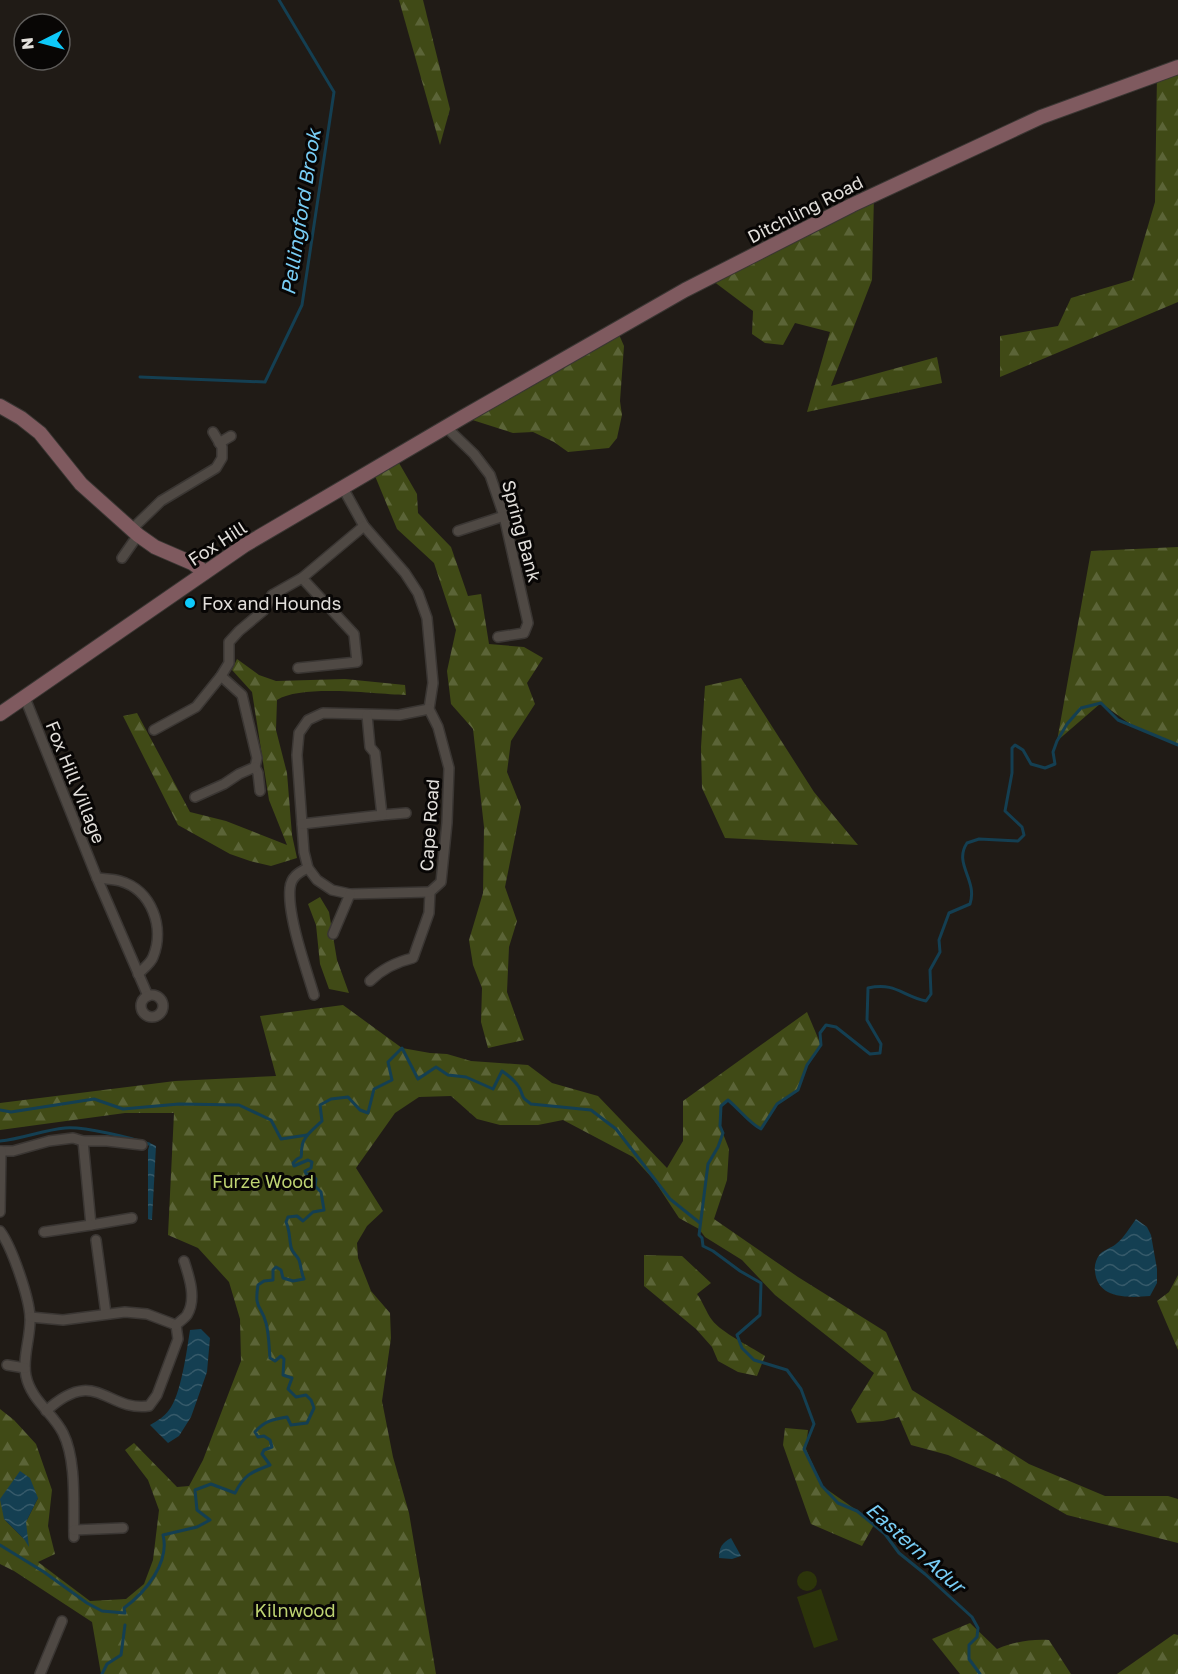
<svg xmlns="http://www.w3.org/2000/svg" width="1178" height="1674" viewBox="0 0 1178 1674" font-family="'Golos Text',sans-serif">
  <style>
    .forest { fill: url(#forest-firs); fill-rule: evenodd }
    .garden { fill: #2c340a }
    .water { fill: url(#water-waves) }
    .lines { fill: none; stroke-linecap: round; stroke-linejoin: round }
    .stream { stroke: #143f52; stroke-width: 3 }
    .street-casing { stroke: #3a3633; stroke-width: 12 }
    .secondary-casing { stroke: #3a3633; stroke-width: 16 }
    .street { stroke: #4f4944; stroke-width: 9 }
    .secondary { stroke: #7f5a5f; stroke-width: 14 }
    .poi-dot { fill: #0ecafa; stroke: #080605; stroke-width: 2 }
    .labels { text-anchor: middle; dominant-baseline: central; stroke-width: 6; stroke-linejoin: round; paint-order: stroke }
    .street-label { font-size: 18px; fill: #e2dfdb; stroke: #080605 }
    .poi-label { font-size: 18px; fill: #e2dfdb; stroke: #080605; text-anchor: start }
    .park-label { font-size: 18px; fill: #bed372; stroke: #080605 }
    .water-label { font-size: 20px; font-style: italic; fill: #78cdf5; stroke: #080605 }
  </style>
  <defs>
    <pattern id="forest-firs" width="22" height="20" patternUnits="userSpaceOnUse" patternTransform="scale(1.5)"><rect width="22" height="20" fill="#404a16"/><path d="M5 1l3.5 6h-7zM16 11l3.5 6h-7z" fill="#5b6437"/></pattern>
    <pattern id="water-waves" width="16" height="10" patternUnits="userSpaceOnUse" patternTransform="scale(1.5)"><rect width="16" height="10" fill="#143f52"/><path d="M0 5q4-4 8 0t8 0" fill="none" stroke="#365a6a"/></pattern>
  </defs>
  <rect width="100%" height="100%" fill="#201b16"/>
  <g class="forest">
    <path d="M399,0H423L450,109L440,145Z"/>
    <path d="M1178,67V302L1000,377V336L1058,326L1071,298L1132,280L1155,202L1157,74Z"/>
    <path d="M874,195L872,280L831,386L937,357L942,383L807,412L830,332L795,323L783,345L765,343L752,334L753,311L709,278Z"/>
    <path d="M617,330L624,346L620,401L622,415L617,438L609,448L568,452L554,442L533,432L513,433L463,417Z"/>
    <path d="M399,463L417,494L418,513L451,547L468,596L481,594L489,644L524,647L543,658L527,683L535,704L511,741L507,772L521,807L505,887L517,921L509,947L507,992L524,1040L488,1048L481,1022L482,988L473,965L469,940L483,893L484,827L473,729L451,704L447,671L456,630L434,563L397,529L375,476Z"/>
    <path d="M1178,547V745L1130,724L1101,703L1057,741L1091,551Z"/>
    <path d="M237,659L259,675L276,681L345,679L405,685L406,695C374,694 302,684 277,700L276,730L287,773L292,835L297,858L271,866L250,861L230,854L178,825L123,716L137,713L190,812L226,821L287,845L269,800L252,692L232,670Z"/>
    <path d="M741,678L814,792L858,845L725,838L702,788L701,747L705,686Z"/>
    <path d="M320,897L329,912L337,960L349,993L329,989L320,964L316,925L308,904Z"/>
    <path d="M343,1005L402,1048L430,1053L447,1054L471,1061L528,1065L552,1083L598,1096L667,1168L683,1141V1101L807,1012L821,1045L807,1065L798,1090L777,1104L761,1129C750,1124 739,1109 728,1100L721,1106L720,1126L729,1149L727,1180L714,1219L798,1277L886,1332L912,1390L1029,1464L1105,1496H1168L1178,1499V1543L1067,1515L1006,1480L948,1455L911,1445L899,1417L883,1421L857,1423L851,1410L874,1373L775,1295L742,1260L705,1237L699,1229L679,1218L654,1180L633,1157L563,1120L538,1125H500L477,1119L451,1096L419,1097L395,1113L356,1168L383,1211L367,1226L357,1243L358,1258L371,1291L390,1313L391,1338L382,1401L393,1457L409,1513L436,1674H101L92,1622L14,1571L0,1564V1409L14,1420L36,1444L52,1490L48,1526L55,1554L38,1562L90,1601L126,1599L144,1584L153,1560L159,1510L148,1480L125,1450L134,1443L177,1487L189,1486L203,1460L241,1361L240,1319L229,1282L198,1248L168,1235L174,1113H125L0,1130V1103L175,1081L276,1076L260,1016ZM38,1498L26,1522L24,1539L4,1519Z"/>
    <path d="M644,1255L682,1256L711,1283L697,1294C703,1302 706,1312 712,1320C722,1333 750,1346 765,1356L757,1376L738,1372L718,1361L712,1347L696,1329L644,1286Z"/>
    <path d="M1178,1275V1350L1157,1301L1169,1292Z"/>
    <path d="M785,1428L808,1430L806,1449L822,1486L875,1523L862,1546L811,1524L783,1445Z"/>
    <path d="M970,1623L997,1649C1014,1642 1030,1639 1049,1640L1071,1674H960L932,1639Z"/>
    <path d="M1174,1634L1178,1635V1674H1117Z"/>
  </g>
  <g class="garden">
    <circle cx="807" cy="1581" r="10"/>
    <path d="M821,1589L838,1640L814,1648L797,1597Z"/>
  </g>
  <g class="water">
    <path d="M150,1143L156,1146L152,1220L148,1219V1150Z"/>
    <path d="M1136,1219L1147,1227L1151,1235L1157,1269V1283L1150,1296C1128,1298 1097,1299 1095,1271C1094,1266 1096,1259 1100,1254C1104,1250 1111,1248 1116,1244C1124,1238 1130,1227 1136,1219Z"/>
    <path d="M201,1329L210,1338L207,1372L191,1417L179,1436L168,1443L150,1425C157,1421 164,1417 169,1410C181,1396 187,1349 190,1330Z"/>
    <path d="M20,1471L30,1478L38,1498L26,1522L29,1547L24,1539L4,1519L0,1499Z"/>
    <path d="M731,1538L741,1556L732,1559L719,1558C719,1547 722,1543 731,1538Z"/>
  </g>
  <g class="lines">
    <g class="stream">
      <path d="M140,377L265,382L302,305L334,92L279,0"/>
      <path d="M0,1110L11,1112L94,1099L123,1109L179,1104L239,1105L271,1120L281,1139L307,1135"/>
      <path d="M0,1141C22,1139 43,1130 65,1128C83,1126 132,1138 149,1144"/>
      <path d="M0,1545L44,1572L87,1603L102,1611L125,1613L124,1608C146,1592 170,1562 163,1535L197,1527L210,1520L197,1510L195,1490L211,1484L235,1493C244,1475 251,1472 270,1465L262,1454L264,1450L272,1447L270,1440L264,1436L258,1437L255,1432C264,1421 274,1419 287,1417L291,1425L307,1423L314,1408L311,1400L306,1395L296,1397L288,1389L292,1378L283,1375L284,1359L281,1356L275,1361L270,1358C269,1347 269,1334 266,1323C261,1304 254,1310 258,1285L264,1281L273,1280V1270L276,1267L281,1270L283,1278L293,1281L304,1279C301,1273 301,1265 299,1260C297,1255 292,1253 291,1247C289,1237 290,1231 286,1222L288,1217L297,1216L303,1221L313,1212L324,1210L321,1192L315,1186L316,1179L311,1174H306L305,1171L311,1168L312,1162L308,1160L294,1166L293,1163L297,1159L301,1157C302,1154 301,1150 302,1147C303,1136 315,1128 322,1121L320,1105L331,1099L348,1097L360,1110L368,1113L374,1089L392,1080L388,1062L402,1048L418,1079L436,1067L448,1075L466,1077L493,1089L502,1071C509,1076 516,1081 520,1089C524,1098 521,1097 531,1104L591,1110L616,1129L670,1199L700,1223"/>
      <path d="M102,1674L107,1664L121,1655L125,1625"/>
      <path d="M980,1674L969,1659V1645L977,1637L978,1628L972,1617L925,1574L899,1553L885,1534L857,1511L838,1503L822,1486L804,1449L814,1424L801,1389L787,1370L754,1360L742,1348L737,1335L760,1315L761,1283L740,1271L713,1251L703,1246L702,1238L699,1235L708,1164L718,1147L723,1133L720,1126L721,1106L728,1100C739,1109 750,1124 761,1129L777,1104L798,1090L807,1065L821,1045L820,1033L826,1025L836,1027L870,1054L880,1053L881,1044L867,1020L868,988C896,982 902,996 926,1001L931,994L930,970L940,952L939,940L949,913L970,904C978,880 953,864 967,843L979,839L1018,841L1024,835L1022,827L1005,811L1012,773V748L1015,745L1023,750L1031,764L1045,768L1055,764L1053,752L1057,741L1067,724L1081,708L1101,703L1118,720L1178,745"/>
    </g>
    <g class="street-casing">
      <g id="street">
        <path d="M446,427L474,454L490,475L504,516L528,623L524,633L498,637"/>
        <path d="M219,443L231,436"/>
        <path d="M343,488L364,526L405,573L418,593L427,618L433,683L429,709L438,727L449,768L447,823L441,882L430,892L429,913L413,958C396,962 383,968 370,981"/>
        <path d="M131,530L161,501L216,468L222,458V447L213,432"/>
        <path d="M458,531L504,516"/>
        <path d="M122,558L138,535"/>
        <path d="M298,668L357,662L354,634L302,578"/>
        <path d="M221,676L242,695L257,758L255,767L258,773L260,791"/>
        <path d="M25,698L97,878L148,996"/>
        <path d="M429,709L399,715L323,713L308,720L299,733L297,755L304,852L308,868L317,880L332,890L350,894L430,892"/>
        <path d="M154,730L196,707L221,676L229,663V642L239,631L263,611L272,595L302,578L364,526"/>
        <path d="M195,797L224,784L239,774L255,767"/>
        <path d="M382,815L406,813"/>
        <path d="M302,824L382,815L375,753L370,747L367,715"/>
        <path d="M308,868C299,872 291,877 290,888C287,915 306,968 314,995"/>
        <path d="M97,878C105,879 113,879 120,881C152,890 165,928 153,957C151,963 143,969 138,974"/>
        <path d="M333,934L350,894"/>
        <circle cx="152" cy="1006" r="11"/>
        <path d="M83,1141L91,1225L132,1218"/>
        <path d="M0,1151H13L49,1141L73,1138L83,1141H107L142,1145"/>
        <path d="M0,1212L1,1151"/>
        <path d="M0,1231C12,1247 29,1297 30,1317C31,1337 22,1357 26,1376C31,1400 53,1413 63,1433C77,1461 73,1506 74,1537"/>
        <path d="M44,1232L91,1225"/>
        <path d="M96,1240L106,1314"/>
        <path d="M30,1317L63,1320L125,1312L147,1314L176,1325L178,1339L157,1395L149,1406C106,1412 96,1365 46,1411"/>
        <path d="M176,1325C179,1322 185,1318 187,1315C197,1299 189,1276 184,1261"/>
        <path d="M7,1365L25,1368"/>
        <path d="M74,1530L123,1528"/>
        <path d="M40,1674L62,1621"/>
      </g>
    </g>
    <g class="secondary-casing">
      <g id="secondary">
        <path d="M0,406L21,418L40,433L81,484L138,535L155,547L192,563L205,572"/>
        <path d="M0,714L245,545L463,417L685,290L852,205L1041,117L1178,67"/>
      </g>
    </g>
    <use href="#street" class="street"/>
    <use href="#secondary" class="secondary"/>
  </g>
  <circle class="poi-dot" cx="190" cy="603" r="6"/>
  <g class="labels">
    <g class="street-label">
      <text transform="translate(805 209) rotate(-27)">Ditchling Road</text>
      <text transform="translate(522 531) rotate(75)">Spring Bank</text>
      <text transform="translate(217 543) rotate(-33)">Fox Hill</text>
      <text transform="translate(76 782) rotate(68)">Fox Hill Village</text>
      <text transform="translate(429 825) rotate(-86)">Cape Road</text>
    </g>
    <g class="poi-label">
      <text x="202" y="603">Fox and Hounds</text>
    </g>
    <g class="park-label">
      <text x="263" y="1181">Furze Wood</text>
      <text x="295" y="1610">Kilnwood</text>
    </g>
    <g class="water-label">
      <text transform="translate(300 212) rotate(-81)">Pellingford Brook</text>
      <text transform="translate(916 1547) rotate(42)">Eastern Adur</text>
    </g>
  </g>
  <g transform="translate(42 42) rotate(264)"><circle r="28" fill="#080605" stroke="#5f5d5b" stroke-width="1.5"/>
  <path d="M0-4.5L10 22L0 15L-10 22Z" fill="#0ecafa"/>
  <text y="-9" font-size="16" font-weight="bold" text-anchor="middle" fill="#e2dfdb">N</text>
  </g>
</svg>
